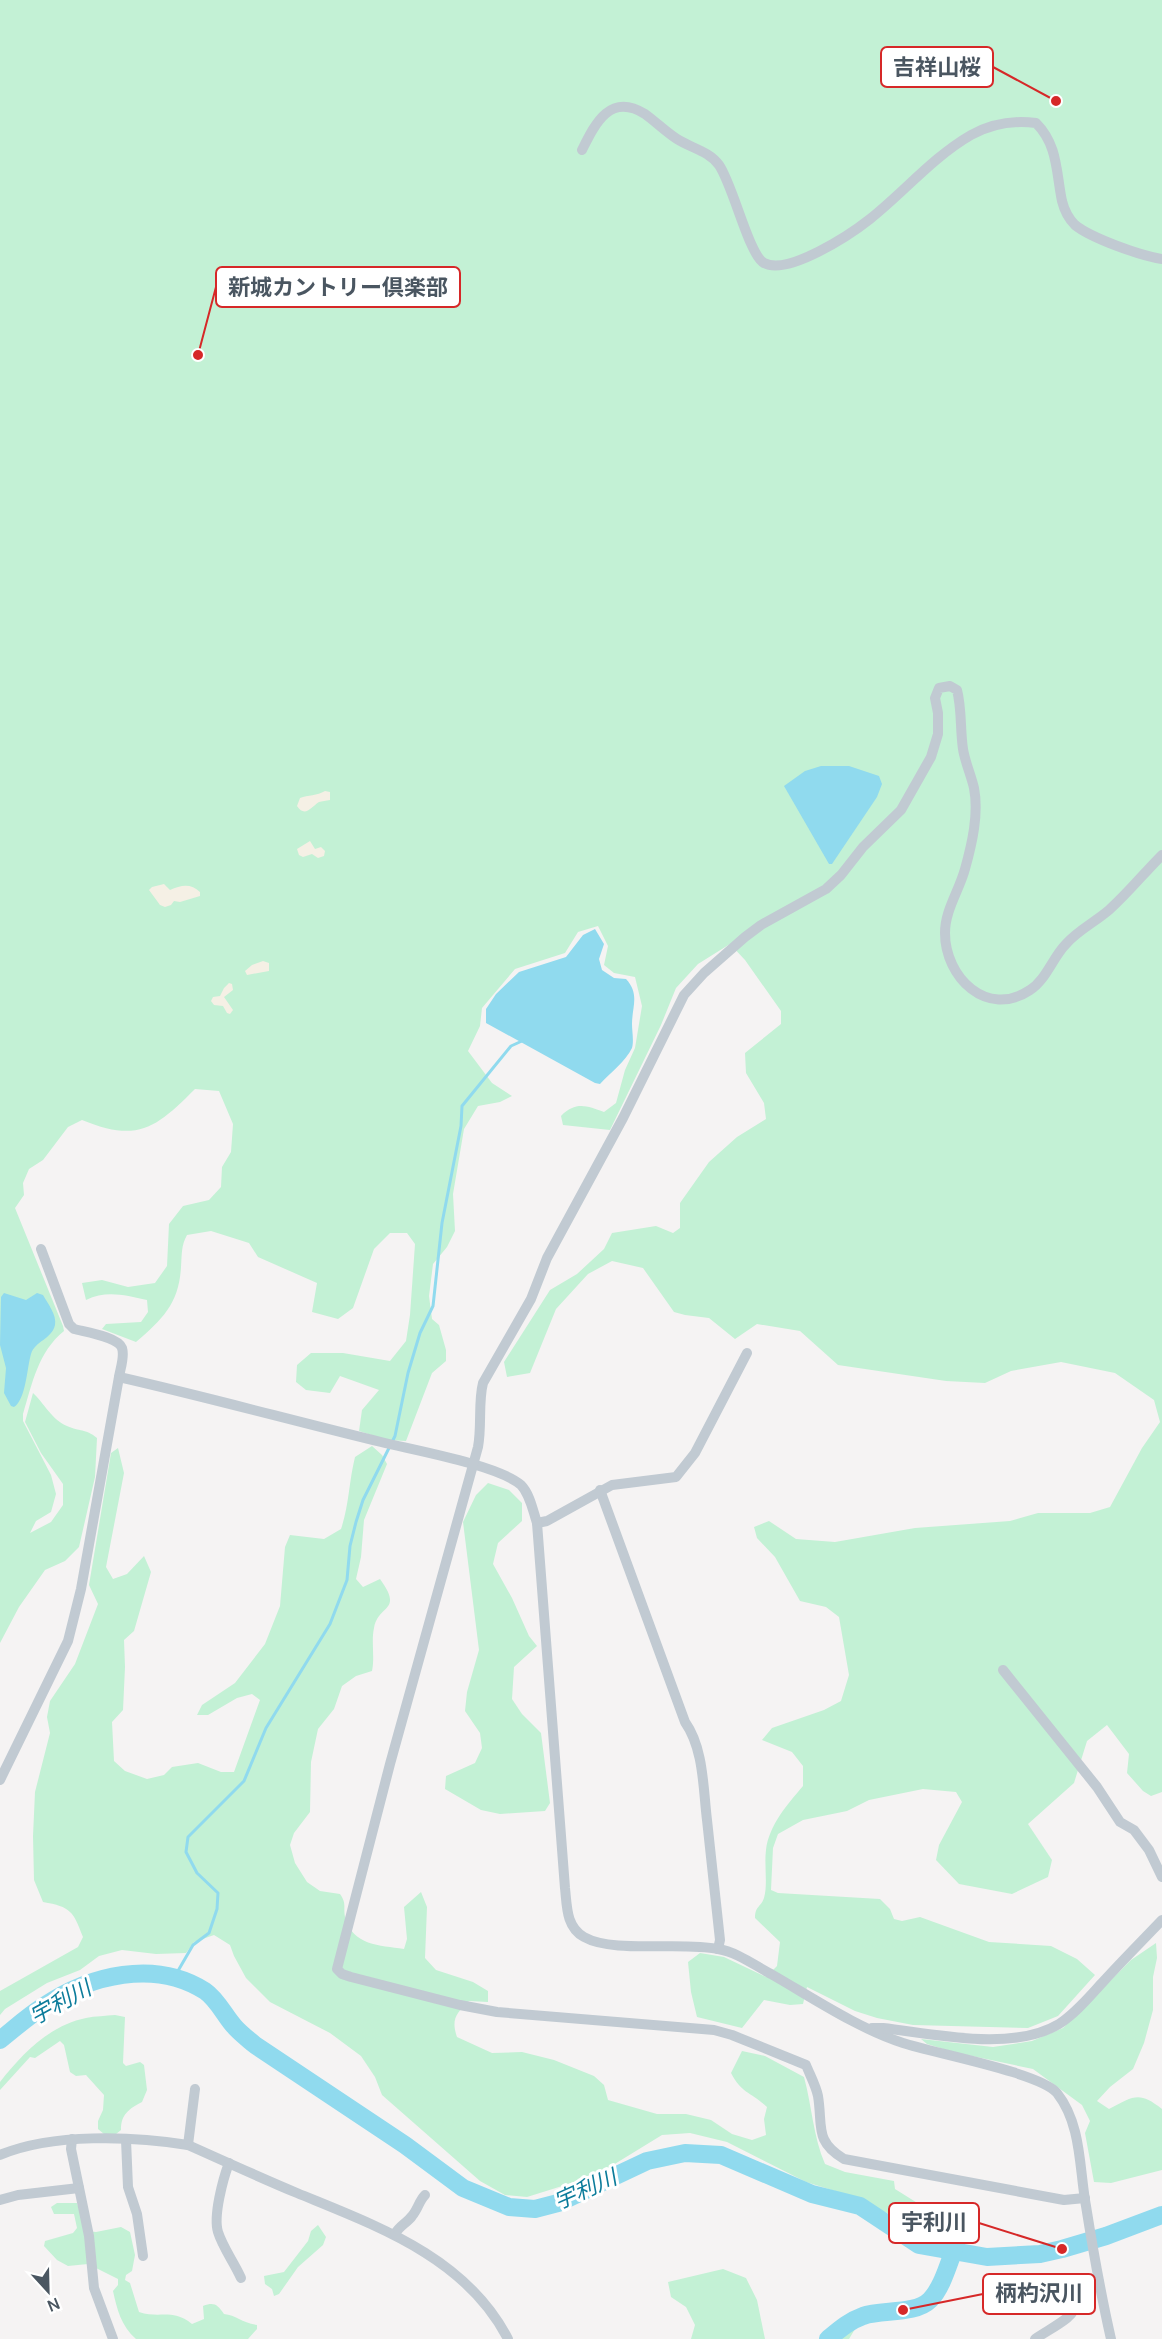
<svg xmlns="http://www.w3.org/2000/svg" width="1162" height="2339" viewBox="0 0 1162 2339" font-family="Manrope,'Noto Sans JP',sans-serif">
  <style>
    .green { fill: #c3f1d5 }
    .sand { fill: #f5f0e5 }
    .water { fill: #90daee }
    .lines { fill: none; stroke-linecap: round; stroke-linejoin: round }
    .stream { stroke: #90daee; stroke-width: 3 }
    .river { stroke: #90daee; stroke-width: 18 }
    .minor { stroke: #c1cad2; stroke-width: 10 }
    .labels { text-anchor: middle; dominant-baseline: central; stroke-width: 6; stroke-linejoin: round; paint-order: stroke }
    .water-label { font-size: 22px; font-style: italic; fill: #0c7c9b; stroke: #fff }
    .leader { fill: none; stroke: #d62828; stroke-width: 2 }
    .callout-dot { fill: #d62828; stroke: #fff; stroke-width: 2 }
    .callout { fill: #fff; stroke: #d62828; stroke-width: 2 }
    .callout-label { font-size: 22px; text-anchor: middle; font-weight: bold; fill: #4a5661 }
  </style>
  <rect width="100%" height="100%" fill="#f5f3f3"/>
  <g class="green">
    <path d="M0,0H1162V1792L1151,1796L1143,1791L1127,1773L1129,1754L1107,1725L1087,1741L1074,1783L1028,1824L1052,1860L1048,1877L1012,1894L959,1884L936,1860L939,1845L962,1802L956,1792L923,1789L869,1800L847,1811L803,1820L778,1834L773,1848L771,1890L778,1893L880,1899L890,1909L894,1919L902,1921L920,1917L989,1942L1051,1946L1077,1959L1095,1975L1058,2016L1028,2028L913,2025L877,2018L855,2011L807,1987L803,2004L790,2005L764,2000L742,2028L697,2017L691,1992L688,1962L700,1953L724,1957L766,1977L777,1966L780,1942L755,1918C755,1906 761,1907 764,1898C768,1884 764,1865 766,1850C769,1825 787,1805 803,1786V1766L792,1752L762,1740L772,1728L824,1710L841,1701L849,1675L839,1617L826,1607L800,1601L775,1557L757,1538L754,1527L769,1521L796,1539L835,1542L915,1528L1010,1521L1038,1513H1090L1110,1507L1142,1448L1160,1422L1154,1400L1115,1373L1061,1362L1011,1371L985,1383L946,1381L838,1365L800,1331L757,1324L735,1339L709,1318L685,1315L674,1312L643,1268L612,1261L588,1274L556,1309L530,1373L507,1377L504,1362L550,1290L577,1274L604,1249L612,1233L656,1226L673,1233L680,1228V1203L709,1162L737,1137L766,1119L764,1103L746,1073L745,1053L781,1024V1011L745,960L730,944L698,964L676,988L661,1025L610,1130L563,1125L561,1116C576,1101 587,1106 604,1112L616,1103L625,1070L635,1048L642,1006L635,977L614,973L604,965L608,946L598,926L578,932L565,953L515,969L482,1008L480,1026L468,1051L492,1083L512,1096L500,1102L478,1106L464,1129L453,1194L455,1231L447,1247L433,1264L429,1296L432,1319L439,1325L446,1350V1361L432,1373L406,1441L387,1440L359,1431L362,1410L379,1390L340,1376L330,1393L306,1390L296,1382L297,1365L311,1353H343L390,1361L406,1341L410,1315L415,1244L407,1233H390L374,1249L353,1308L338,1319L312,1312L317,1283L258,1257L249,1243L211,1231L187,1235C181,1246 182,1254 181,1267C179,1303 163,1319 136,1342L102,1329L106,1324L141,1322L148,1312L147,1300C125,1295 106,1290 86,1300L82,1283L102,1280L128,1287L155,1283L167,1266L169,1224L183,1206L209,1200L221,1187L222,1167L231,1152L233,1124L219,1091L195,1089C156,1128 138,1143 82,1120L68,1127L43,1160L29,1169L23,1183L24,1195L15,1208L63,1326L64,1331C38,1352 32,1384 23,1414V1421L51,1475L56,1494L51,1512L36,1521L30,1533L51,1522L63,1505V1484L41,1453L25,1422L33,1393C44,1403 52,1420 67,1426C80,1432 85,1428 97,1438L95,1477L79,1547L65,1561L45,1570L19,1607L0,1643Z"/>
    <path d="M372,1446L382,1455L387,1464L364,1520L361,1557L356,1579L363,1587L380,1579C404,1612 378,1604 374,1628C371,1642 375,1657 372,1671L356,1676L342,1686L334,1709L318,1729L311,1762L310,1812L294,1833L290,1845L295,1863L307,1882L320,1891L340,1894C347,1904 343,1906 345,1917C353,1946 379,1945 404,1949L407,1939L404,1907L421,1892L427,1907L425,1958L436,1970L473,1982L488,1991V2002L469,2001C456,2013 451,2020 457,2037L492,2053L522,2052L554,2060L594,2076L604,2085L608,2100L657,2114H686L711,2120L732,2134L752,2140L766,2135L764,2119L767,2107C751,2092 742,2094 731,2073L742,2051L765,2056L804,2077C812,2106 813,2136 825,2164L845,2172L894,2181L895,2189L919,2204L923,2215L919,2219L887,2213L851,2196L806,2182L727,2142L690,2133L662,2135L600,2173L559,2187L527,2197L505,2195L480,2181L382,2095L375,2077L361,2056L330,2033L270,2002L246,1978L234,1956L230,1945L214,1935L194,1942L186,1953L156,1954L122,1950L99,1956L80,1970L47,1983L5,2009L0,2015V1991L78,1947L83,1937C73,1911 71,1907 43,1902L34,1880L33,1836L35,1792L50,1733L47,1717L50,1701L75,1664L98,1604L89,1585L111,1453L118,1448L124,1473L106,1567L113,1579L127,1574L144,1556L151,1572L134,1631L124,1640L125,1667L123,1710L112,1722L114,1761L125,1771L147,1779L164,1775L172,1767L198,1763L221,1772H234L260,1700L252,1694L237,1698L208,1715H197L202,1705L235,1683L265,1644L280,1606L285,1547L290,1535L324,1539L341,1529C349,1506 349,1481 355,1457Z"/>
    <path d="M488,1483L509,1490L522,1503V1521L498,1543L493,1564L512,1598L529,1636L537,1646L514,1667L512,1699L522,1714L541,1733L550,1803L545,1811L500,1814L481,1810L445,1789L446,1776L475,1763L482,1748L480,1733L465,1711L467,1692L479,1650L463,1522L476,1495Z"/>
    <path d="M1156,1943L1157,1958L1153,1977V2010L1144,2043L1133,2069L1110,2087L1097,2101L1109,2109C1134,2096 1139,2091 1162,2109V2170L1111,2183L1094,2182L1085,2133L1090,2121L1082,2105L1033,2069L953,2052L927,2044L921,2039L993,2047L1032,2041L1063,2028L1131,1960Z"/>
    <path d="M115,2015L125,2017L123,2063L126,2066L140,2062L144,2065L147,2090L142,2102C129,2109 121,2114 121,2130L116,2134H104L98,2129V2121L103,2110L104,2095L86,2075L76,2076L70,2072L64,2045L60,2041L35,2058L30,2057L0,2090V2082C22,2054 50,2025 86,2018C95,2016 106,2016 115,2015Z"/>
    <path d="M57,2203H77L86,2231L96,2232L121,2227L130,2232L135,2255L132,2271L126,2275L125,2280L130,2283L139,2312C160,2319 172,2308 192,2324L204,2319L203,2306C214,2302 217,2304 224,2314C236,2315 242,2323 257,2325V2329L248,2339H136C121,2326 117,2309 113,2291L118,2285V2279L88,2264L68,2266L57,2260L44,2246L45,2241L73,2233L77,2228L74,2214H54L51,2207Z"/>
    <path d="M318,2225L326,2237L323,2245L298,2267L279,2294L274,2296L272,2289L265,2284L264,2276L284,2272L308,2241L311,2231Z"/>
    <path d="M723,2269L746,2278L757,2300L765,2339H691L695,2325L686,2307L671,2297L668,2282Z"/>
    <path d="M858,2324L849,2339H821L834,2326Z"/>
  </g>
  <g class="sand">
    <path d="M325,791L330,792V800C326,801 322,801 319,802C311,807 305,818 297,806L300,798C308,795 317,796 325,791Z"/>
    <path d="M310,841L315,849L321,847L325,851L324,856L318,858L312,854L303,857L299,855L297,849Z"/>
    <path d="M164,884L170,890C181,885 191,883 200,892V896L180,902L174,901L171,905L165,907L160,905L149,890L152,887Z"/>
    <path d="M263,961L269,963V971L247,975L245,971L252,965Z"/>
    <path d="M229,983L232,984L233,990L224,997L233,1010L230,1014L227,1013L223,1006L214,1005L211,1001L213,997L220,996L224,988Z"/>
  </g>
  <g class="water">
    <path d="M821,766H849L879,776L882,784L877,797L832,864H829L784,786L805,771Z"/>
    <path d="M595,929L604,944L599,959L602,970L614,978L626,979C640,994 632,1007 632,1024C632,1031 634,1041 632,1048C626,1061 610,1073 600,1084L595,1083L486,1023V1009L496,994L519,972L566,957L583,935Z"/>
    <path d="M4,1293L26,1300L37,1293L43,1295C48,1304 57,1315 55,1325C52,1339 35,1341 31,1354C27,1367 26,1400 14,1407L11,1406L4,1393L6,1368L0,1345L1,1297Z"/>
  </g>
  <g class="lines">
    <path class="stream" d="M175,1976L193,1945L209,1933L217,1909L218,1893L197,1873L186,1852L188,1837L244,1781L266,1728L330,1624L347,1580L350,1546L356,1522L363,1500L395,1436L408,1373L420,1333L433,1306L442,1223L461,1126L462,1106L511,1046L522,1041"/>
    <g class="river">
      <path d="M0,2040C14,2029 28,2016 44,2006C90,1975 155,1959 205,1991C217,1999 225,2016 234,2026C240,2033 248,2039 255,2045L405,2145L463,2188L509,2207L535,2209L558,2203L647,2161L685,2153L721,2155L812,2194L860,2206L919,2245L987,2257L1040,2254L1062,2249L1106,2236L1162,2215"/>
      <path d="M828,2339C839,2330 849,2321 863,2316C881,2309 915,2315 930,2300C942,2288 948,2265 954,2250"/>
    </g>
    <g class="minor">
      <path d="M582,150C595,124 610,92 645,114C656,122 666,132 677,139C691,148 709,151 719,165C733,185 749,255 764,263C788,276 851,234 870,219C904,192 933,157 971,135C991,124 1013,120 1036,123C1058,145 1056,172 1062,201C1064,209 1069,219 1075,225C1091,238 1141,256 1162,259"/>
      <path d="M41,1249L69,1324L74,1329C85,1332 118,1337 122,1348C125,1357 120,1369 119,1377"/>
      <path d="M600,1490L685,1722C704,1749 703,1788 707,1820C711,1860 716,1900 720,1940L718,1949"/>
      <path d="M537,1523L547,1521L612,1485L676,1477L695,1453L747,1353"/>
      <path d="M1003,1670L1097,1787L1120,1822L1134,1830L1149,1850L1162,1877"/>
      <path d="M0,1780L68,1641L81,1589L119,1377C207,1397 294,1421 381,1442C413,1450 498,1465 521,1485C530,1494 533,1511 537,1523L565,1888C567,1906 566,1927 584,1937C614,1954 680,1941 718,1949C737,1952 754,1965 771,1974C813,1998 857,2028 903,2043C933,2053 1041,2073 1057,2093C1082,2125 1079,2168 1086,2206C1093,2250 1101,2295 1111,2339"/>
      <path d="M872,2028H883C935,2034 1012,2052 1059,2024C1075,2014 1089,1997 1102,1983C1121,1962 1142,1941 1162,1920"/>
      <path d="M72,2139L71,2149L89,2236L94,2288L113,2339"/>
      <path d="M126,2140L128,2187L137,2214L143,2256"/>
      <path d="M188,2145L195,2089"/>
      <path d="M0,2155C52,2133 133,2136 188,2145C224,2161 261,2178 297,2193C377,2226 466,2257 508,2339"/>
      <path d="M229,2163C223,2179 213,2216 218,2232C223,2248 234,2262 241,2278"/>
      <path d="M1085,2198L1064,2200L844,2159C814,2141 823,2126 818,2096C816,2086 810,2075 806,2065L732,2035L714,2030L497,2012L460,2005L351,1977L342,1974L337,1969L390,1764L478,1447C482,1426 478,1402 483,1383L531,1299L547,1258L623,1118L684,995L704,973L745,937L761,925L826,889L841,875L863,847L901,810L931,757L938,734V713L935,698L939,688L950,686L957,690C962,709 960,729 963,749C965,762 971,775 974,788C979,814 972,844 965,869C959,891 945,910 945,933C945,977 987,1019 1030,990C1046,980 1053,957 1066,944C1077,931 1095,922 1109,910C1128,893 1144,873 1162,855"/>
      <path d="M0,2200L18,2195L79,2188"/>
      <path d="M395,2234C399,2226 407,2223 412,2216C418,2209 419,2201 425,2195"/>
      <path d="M1035,2339C1045,2332 1057,2326 1067,2318C1085,2303 1070,2289 1099,2282"/>
    </g>
  </g>
  <g class="labels">
    <g class="water-label">
      <text transform="translate(60 2002) rotate(-29)">宇利川</text>
      <text transform="translate(585 2189) rotate(-24)">宇利川</text>
    </g>
  </g>
  <path class="leader" d="M1056 101L993 67M198 355L216 287M1062 2249L979 2223M903 2310L983 2294"/>
  <g class="callout-dot">
    <circle cx="1056" cy="101" r="6"/>
    <circle cx="198" cy="355" r="6"/>
    <circle cx="1062" cy="2249" r="6"/>
    <circle cx="903" cy="2310" r="6"/>
  </g>
  <g class="callout">
    <rect x="881" y="47" width="112" height="40" rx="6"/>
    <rect x="216" y="267" width="244" height="40" rx="6"/>
    <rect x="889" y="2203" width="90" height="40" rx="6"/>
    <rect x="983" y="2274" width="112" height="40" rx="6"/>
  </g>
  <g class="callout-label">
    <text x="937" y="75">吉祥山桜</text>
    <text x="338" y="295">新城カントリー倶楽部</text>
    <text x="934" y="2230">宇利川</text>
    <text x="1039" y="2301">柄杓沢川</text>
  </g>
  <g transform="translate(48 2291) rotate(158)" stroke="#ffffff" stroke-width="4.5" paint-order="stroke">
  <path d="M0-4.5L10 22L0 15L-10 22Z" fill="#4a5661"/>
  <text y="-9" font-size="16" font-weight="bold" text-anchor="middle" fill="#4a5661">N</text>
  </g>
</svg>
